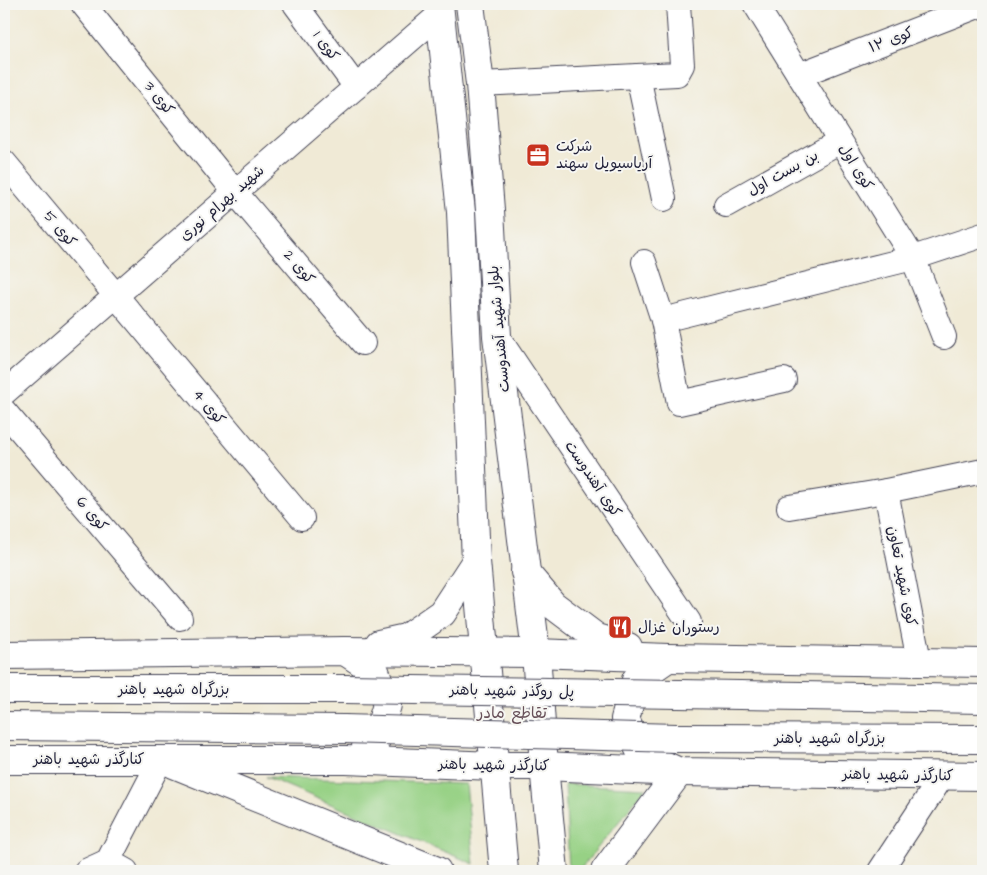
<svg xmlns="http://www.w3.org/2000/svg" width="987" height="875" viewBox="0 0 987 875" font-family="'Architects Daughter','Playpen Sans Arabic',sans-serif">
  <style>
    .green { fill: #97d185; stroke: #5c7a60 }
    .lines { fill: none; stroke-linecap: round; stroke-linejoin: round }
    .minor-casing { stroke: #414052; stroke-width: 26 }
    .major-casing { stroke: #414052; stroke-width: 30 }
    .highway-casing { stroke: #414052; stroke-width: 30 }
    .minor { stroke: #fff; stroke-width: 24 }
    .major { stroke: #fff; stroke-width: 28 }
    .highway { stroke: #fff; stroke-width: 28 }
    .highway-bridge-casing { stroke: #414052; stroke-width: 30; stroke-linecap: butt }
    .highway-bridge { stroke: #fff; stroke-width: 28 }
    .labels { text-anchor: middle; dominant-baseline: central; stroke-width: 4; stroke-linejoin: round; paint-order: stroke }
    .street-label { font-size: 15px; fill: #22223b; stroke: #f6f6f2 }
    .poi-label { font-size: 15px; fill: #22223b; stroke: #f6f6f2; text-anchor: start }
    .neighbourhood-label { font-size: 16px; fill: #68515a; stroke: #f6f6f2 }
  </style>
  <rect width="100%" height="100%" fill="#f6f6f2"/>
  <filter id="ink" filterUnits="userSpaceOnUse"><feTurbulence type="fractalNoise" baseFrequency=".02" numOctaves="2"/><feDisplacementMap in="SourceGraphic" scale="10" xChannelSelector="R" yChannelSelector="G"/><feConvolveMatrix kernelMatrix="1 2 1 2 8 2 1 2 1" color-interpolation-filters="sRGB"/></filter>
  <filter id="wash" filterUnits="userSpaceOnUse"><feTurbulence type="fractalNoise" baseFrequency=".0096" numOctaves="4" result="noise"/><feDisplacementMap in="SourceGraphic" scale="20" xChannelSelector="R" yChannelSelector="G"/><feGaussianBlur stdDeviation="1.12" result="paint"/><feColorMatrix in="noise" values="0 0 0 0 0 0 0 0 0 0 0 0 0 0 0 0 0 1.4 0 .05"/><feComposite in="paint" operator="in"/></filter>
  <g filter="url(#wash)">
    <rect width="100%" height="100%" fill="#f0ead6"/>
    <g class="green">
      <path d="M266,777L466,784L474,864Z"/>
      <path d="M565,784L646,788L579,871H569Z"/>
    </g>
  </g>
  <g filter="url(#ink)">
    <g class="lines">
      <g class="minor-casing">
        <g id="minor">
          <path d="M83,4L235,192L363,343"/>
          <path d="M295,4L356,87"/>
          <path d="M755,4L913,258L944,337"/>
          <path d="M799,75L983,4"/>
          <path d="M638,76L664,199"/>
          <path d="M480,84L677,74L682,65L678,4"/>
          <path d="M4,162L302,518"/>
          <path d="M726,205L840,141"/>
          <path d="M644,262L663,320L679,403L784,380"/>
          <path d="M663,320L913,258L983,235"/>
          <path d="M497,336L689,622"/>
          <path d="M4,393L440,14"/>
          <path d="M4,411L180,618"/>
          <path d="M886,491L919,661"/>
          <path d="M789,507L886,491L983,471"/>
          <path d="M108,861L126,871"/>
          <path d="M86,871L108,861L161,759"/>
          <path d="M880,871L943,775"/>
        </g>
      </g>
      <g class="major-casing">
        <g id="major">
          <path d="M439,4L461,212L476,561L504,871"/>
          <path d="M470,4L480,84L490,210L497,336L536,653L544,766L554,871"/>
          <path d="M525,572L553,605L597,638L628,647"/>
          <path d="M379,644L406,638L442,613L476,561"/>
          <path d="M345,651L375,671L387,705L376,740L366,747"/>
          <path d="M4,655L345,651L536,653L668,658L983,663"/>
          <path d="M4,760H346L494,766H544L679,772L983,776"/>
          <path d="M174,764L437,871"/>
          <path d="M605,871L679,772L642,755L625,719L636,680L668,658"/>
        </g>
      </g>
      <g class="highway-casing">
        <g id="highway">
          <path d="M4,689H345"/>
          <path d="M679,694L983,699"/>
          <path d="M4,726L344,729"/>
          <path d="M676,738L983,739"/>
        </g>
      </g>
      <use href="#minor" class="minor"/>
      <use href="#major" class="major"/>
      <use href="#highway" class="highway"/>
      <g class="highway-bridge-casing">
        <g id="highway-bridge">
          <path d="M345,689L679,694"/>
          <path d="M344,729L676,738"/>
        </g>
      </g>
      <use href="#highway-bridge" class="highway-bridge"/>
    </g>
  </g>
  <defs>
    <g id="office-square" transform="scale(1.25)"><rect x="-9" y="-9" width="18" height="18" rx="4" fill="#c8321e" stroke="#f6f6f2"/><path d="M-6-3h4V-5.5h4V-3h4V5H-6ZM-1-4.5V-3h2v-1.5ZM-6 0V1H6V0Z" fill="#fff"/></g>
    <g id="restaurant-square" transform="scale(1.25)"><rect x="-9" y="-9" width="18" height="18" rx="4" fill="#c8321e" stroke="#f6f6f2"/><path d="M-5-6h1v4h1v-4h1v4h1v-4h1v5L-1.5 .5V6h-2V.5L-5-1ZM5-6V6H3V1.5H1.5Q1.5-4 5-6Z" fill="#fff"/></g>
  </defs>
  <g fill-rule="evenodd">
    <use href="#office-square" x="538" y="155"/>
    <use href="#restaurant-square" x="620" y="627"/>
  </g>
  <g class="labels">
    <g class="street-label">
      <text transform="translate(891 40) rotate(-21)">کوی ۱۲</text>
      <text transform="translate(326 46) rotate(54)">کوی 1</text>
      <text transform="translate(159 98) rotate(51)">کوی 3</text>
      <text transform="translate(856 167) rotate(58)">کوی اول</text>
      <text transform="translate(783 173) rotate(-29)">بن بست اول</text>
      <text transform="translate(222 203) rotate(-41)">شهید بهرام نوری</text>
      <text transform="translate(60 229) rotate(50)">کوی 5</text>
      <text transform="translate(299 267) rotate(50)">کوی 2</text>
      <text transform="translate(499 329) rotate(-95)">بلوار شهید آهندوست</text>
      <text transform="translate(209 407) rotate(50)">کوی 4</text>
      <text transform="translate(593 479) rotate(56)">کوی آهندوست</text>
      <text transform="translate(92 514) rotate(50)">کوی 6</text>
      <text transform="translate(902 576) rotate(79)">کوی شهید تعاون</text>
      <text x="174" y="689">بزرگراه شهید باهنر</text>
      <text transform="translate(512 691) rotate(1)">پل روگذر شهید باهنر</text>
      <text x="830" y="738">بزرگراه شهید باهنر</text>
      <text x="89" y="759">کنارگذر شهید باهنر</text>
      <text transform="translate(494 765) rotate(1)">کنارگذر شهید باهنر</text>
      <text transform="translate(898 775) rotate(1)">کنارگذر شهید باهنر</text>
    </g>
    <g class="poi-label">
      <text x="556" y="146">شرکت<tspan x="556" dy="17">آریاسیویل سهند</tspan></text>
      <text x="638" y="627">رستوران غزال</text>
    </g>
    <g class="neighbourhood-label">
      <text x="512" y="713">تقاطع مادر</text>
    </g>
  </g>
  <rect width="987" height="875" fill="none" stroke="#f6f6f2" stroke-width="20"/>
</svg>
